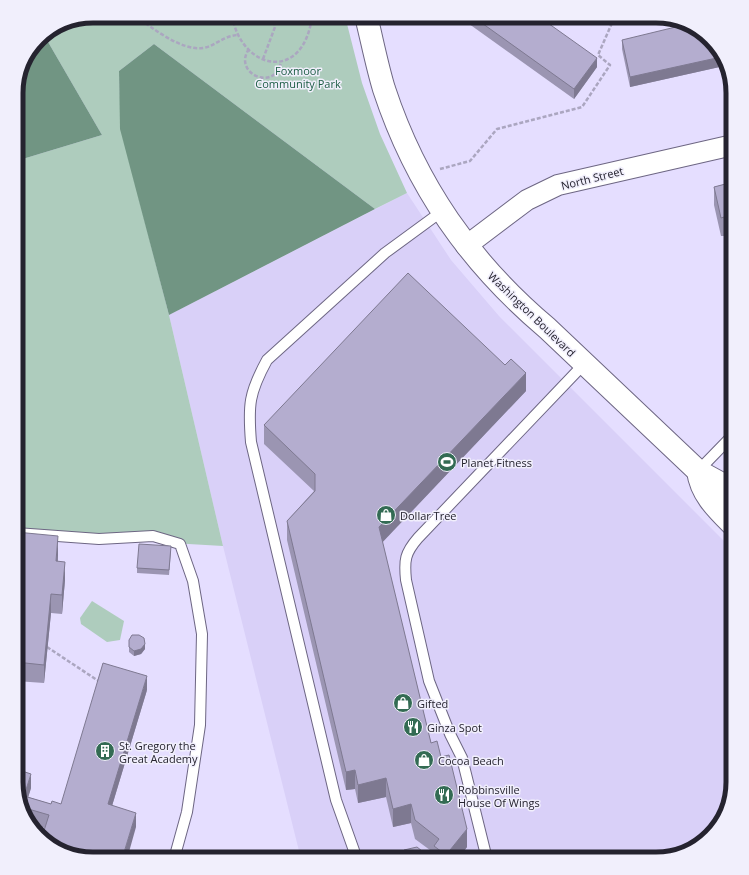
<svg xmlns="http://www.w3.org/2000/svg" width="749" height="875" viewBox="0 0 749 875" font-family="'Open Sans',sans-serif">
  <style>
    .built { fill: #d9d0f8 }
    .green { fill: #aeccbd }
    .water { fill: #719583 }
    .lines { fill: none; stroke-linecap: round; stroke-linejoin: round }
    .service-casing { stroke: #6d6683; stroke-width: 12 }
    .minor-casing { stroke: #6d6683; stroke-width: 22 }
    .tertiary-casing { stroke: #6d6683; stroke-width: 24 }
    .path { stroke: #aba6c0; stroke-width: 2.5; stroke-dasharray: 4 2; stroke-linecap: butt }
    .service { stroke: #fff; stroke-width: 10 }
    .minor { stroke: #fff; stroke-width: 20 }
    .tertiary { stroke: #fff; stroke-width: 22 }
    .wall { fill: #9b95b2 }
    .shaded-wall { fill: #7e7991 }
    .building { fill: #b4adcf; stroke: #7e7991 }
    .labels { text-anchor: middle; dominant-baseline: central; stroke-width: 3; stroke-linejoin: round; paint-order: stroke }
    .park-label { font-size: 11px; fill: #1b5c43; stroke: #f1effc }
    .street-label { font-size: 11px; fill: #25232f; stroke: #f1effc }
    .poi-label { font-size: 11px; fill: #25232f; stroke: #f1effc; text-anchor: start }
    .rim { fill: none; stroke: #25232f; stroke-width: 5 }
  </style>
  <rect width="100%" height="100%" fill="#e5deff"/>
  <path class="built" d="M407,193L451,260L499,316L733,550V782L725,816L703,843L656,859H301L223,546L169,315Z"/>
  <g class="green">
    <path d="M93,16H345L362,83L380,134L407,193L375,209L154,44L119,71L121,129L169,315L223,546L16,534V161L102,135L44,35Z"/>
    <path d="M92,601L124,621L120,640L107,642L81,624L80,618Z"/>
  </g>
  <g class="water">
    <path d="M42,35H44L102,135L16,161V88L24,59Z"/>
    <path d="M154,44L375,209L169,315L120,129L119,71Z"/>
  </g>
  <g class="lines">
    <g class="service-casing">
      <g id="service">
        <path d="M733,402L730,411L733,425"/>
        <path d="M698,471L733,435"/>
        <path d="M16,533L99,539L153,536L180,544L193,581L202,634L200,725L187,812L174,859"/>
        <path d="M357,859L336,800L251,442C248,405 249,393 267,360L385,253L441,212"/>
        <path d="M487,859L462,758L450,734L429,681L406,580C404,560 405,553 418,538L584,364"/>
      </g>
    </g>
    <g class="minor-casing">
      <path id="minor" d="M466,246L527,200L558,185L733,145"/>
    </g>
    <g class="tertiary-casing">
      <g id="tertiary">
        <path d="M366,16C372,40 377,66 384,89C416,186 470,263 547,328L698,471L720,483L733,494"/>
        <path d="M698,471C701,494 717,509 733,525"/>
      </g>
    </g>
    <g class="path">
      <path d="M136,16C152,28 181,51 203,48C216,46 222,36 238,35"/>
      <path d="M232,16C242,71 304,83 312,16"/>
      <path d="M249,49C232,73 275,93 281,62"/>
      <path d="M263,59L275,27L273,16"/>
      <path d="M440,169L470,161L497,129L582,107L610,65L598,55L615,16"/>
      <path d="M47,647L100,682"/>
    </g>
    <use href="#service" class="service"/>
    <use href="#minor" class="minor"/>
    <use href="#tertiary" class="tertiary"/>
  </g>
  <g class="wall">
    <path d="M244,16H253L248,20L244,18Z"/>
    <path d="M458,16H538L597,67L574,99Z"/>
    <path d="M622,40L717,46L724,66L630,87L622,49Z"/>
    <path d="M733,182V273L724,236H721L714,205V187Z"/>
    <path d="M526,391L382,542L431,743L441,757L467,847L458,859H434V853L415,839L411,823L393,827L386,797L358,803L355,789L346,790L287,540V521L314,491L264,444V425Z"/>
    <path d="M16,532L58,555V561L65,580L62,614L51,613L44,683L16,681Z"/>
    <path d="M171,551L169,575L137,573V568Z"/>
    <path d="M129,640L145,649L141,654L134,656L129,652Z"/>
    <path d="M147,690L112,806L136,827L45,828L30,824L16,782L31,788L28,797L51,804H61Z"/>
    <path d="M404,850L432,859H404Z"/>
  </g>
  <g class="shaded-wall">
    <path d="M248,16H253L248,20Z"/>
    <path d="M721,57L724,66L630,87V77Z"/>
    <path d="M597,58V67L574,99V89Z"/>
    <path d="M526,373V391L379,546V527Z"/>
    <path d="M58,536V555L56,580V561Z"/>
    <path d="M65,562V580L62,614V595Z"/>
    <path d="M51,594V613L44,683V665Z"/>
    <path d="M145,644V649L141,654L134,656V651Z"/>
    <path d="M147,676V690L108,819V804Z"/>
    <path d="M355,770V789L346,790V772Z"/>
    <path d="M31,774V788L25,808L24,796Z"/>
    <path d="M386,778V797L358,803V785Z"/>
    <path d="M411,804V823L393,827V809Z"/>
    <path d="M136,813V827L127,859H122Z"/>
    <path d="M467,829V847L458,859H446V855Z"/>
  </g>
  <g class="building">
    <path d="M472,16H538L597,58L574,89Z"/>
    <path d="M688,24L694,26L717,46L721,57L630,77L622,40Z"/>
    <path d="M733,182V255L724,217L721,218L714,187Z"/>
    <path d="M408,273L505,365L511,359L526,373L379,527L431,743L437,741L441,757L449,755L467,829L446,855L434,846L439,839L415,820L411,804L393,809L386,778L358,785L355,770L346,772L287,521L315,491V474L264,425Z"/>
    <path d="M16,532L58,536L56,561L65,562L62,595L51,594L44,665L16,662Z"/>
    <path d="M139,544L171,546L169,570L137,568Z"/>
    <path d="M132,635H139L144,638L145,644L141,649L134,651L129,647V640Z"/>
    <path d="M103,663L147,676L108,804L136,813L122,859H93L59,851L42,837L49,815L25,808L16,782V769L31,774L24,796L51,804L52,801L61,804Z"/>
    <path d="M417,847L432,859H406L404,850Z"/>
  </g>
  <defs>
    <g id="stadium-disc" transform="scale(1)"><circle r="9.5" fill="#336b53" stroke="#f1effc"/><path d="M0-5a6.5 5 0 1 0 0 10a6.5 5 0 1 0 0-10ZM-3.5-1.8h7v3.6h-7Z" fill="#fff"/></g>
    <g id="shop-disc" transform="scale(1)"><circle r="9.5" fill="#336b53" stroke="#f1effc"/><path d="M-5-2.5h2.3a2.7 3.5 0 0 1 5.4 0H5L5.5 6h-11ZM-1.5-2.5h3a1.5 2.3 0 0 0-3 0Z" fill="#fff"/></g>
    <g id="restaurant-disc" transform="scale(1)"><circle r="9.5" fill="#336b53" stroke="#f1effc"/><path d="M-5-6h1v4h1v-4h1v4h1v-4h1v5L-1.5 .5V6h-2V.5L-5-1ZM5-6V6H3V1.5H1.5Q1.5-4 5-6Z" fill="#fff"/></g>
    <g id="building-disc" transform="scale(1)"><circle r="9.5" fill="#336b53" stroke="#f1effc"/><path d="M-4-6H4V6H1V3H-1V6H-4ZM-2.5-4.3h1.7v1.8h-1.7ZM.8-4.3h1.7v1.8H.8ZM-2.5-1h1.7V.8h-1.7ZM.8-1h1.7V.8H.8Z" fill="#fff"/></g>
  </defs>
  <g fill-rule="evenodd">
    <use href="#stadium-disc" x="447" y="462"/>
    <use href="#shop-disc" x="386" y="515"/>
    <use href="#shop-disc" x="403" y="703"/>
    <use href="#restaurant-disc" x="413" y="727"/>
    <use href="#building-disc" x="105" y="751"/>
    <use href="#shop-disc" x="424" y="760"/>
    <use href="#restaurant-disc" x="444" y="795"/>
  </g>
  <g class="labels">
    <g class="park-label">
      <text x="298" y="70">Foxmoor<tspan x="298" dy="13">Community Park</tspan></text>
    </g>
    <g class="street-label">
      <text transform="translate(592 178) rotate(-14)">North Street</text>
      <text transform="translate(532 314) rotate(44)">Washington Boulevard</text>
    </g>
    <g class="poi-label">
      <text x="461" y="462">Planet Fitness</text>
      <text x="400" y="515">Dollar Tree</text>
      <text x="417" y="703">Gifted</text>
      <text x="427" y="727">Ginza Spot</text>
      <text x="119" y="745">St. Gregory the<tspan x="119" dy="13">Great Academy</tspan></text>
      <text x="438" y="760">Cocoa Beach</text>
      <text x="458" y="789">Robbinsville<tspan x="458" dy="13">House Of Wings</tspan></text>
    </g>
  </g>
  <path d="M0 0H749V875H0ZM93 23H656A70 70 0 0 1 726 93V782A70 70 0 0 1 656 852H93A70 70 0 0 1 23 782V93A70 70 0 0 1 93 23Z" fill="#f1effc" fill-rule="evenodd"/>
  <path class="rim" d="M93 23H656A70 70 0 0 1 726 93V782A70 70 0 0 1 656 852H93A70 70 0 0 1 23 782V93A70 70 0 0 1 93 23Z"/>
</svg>
